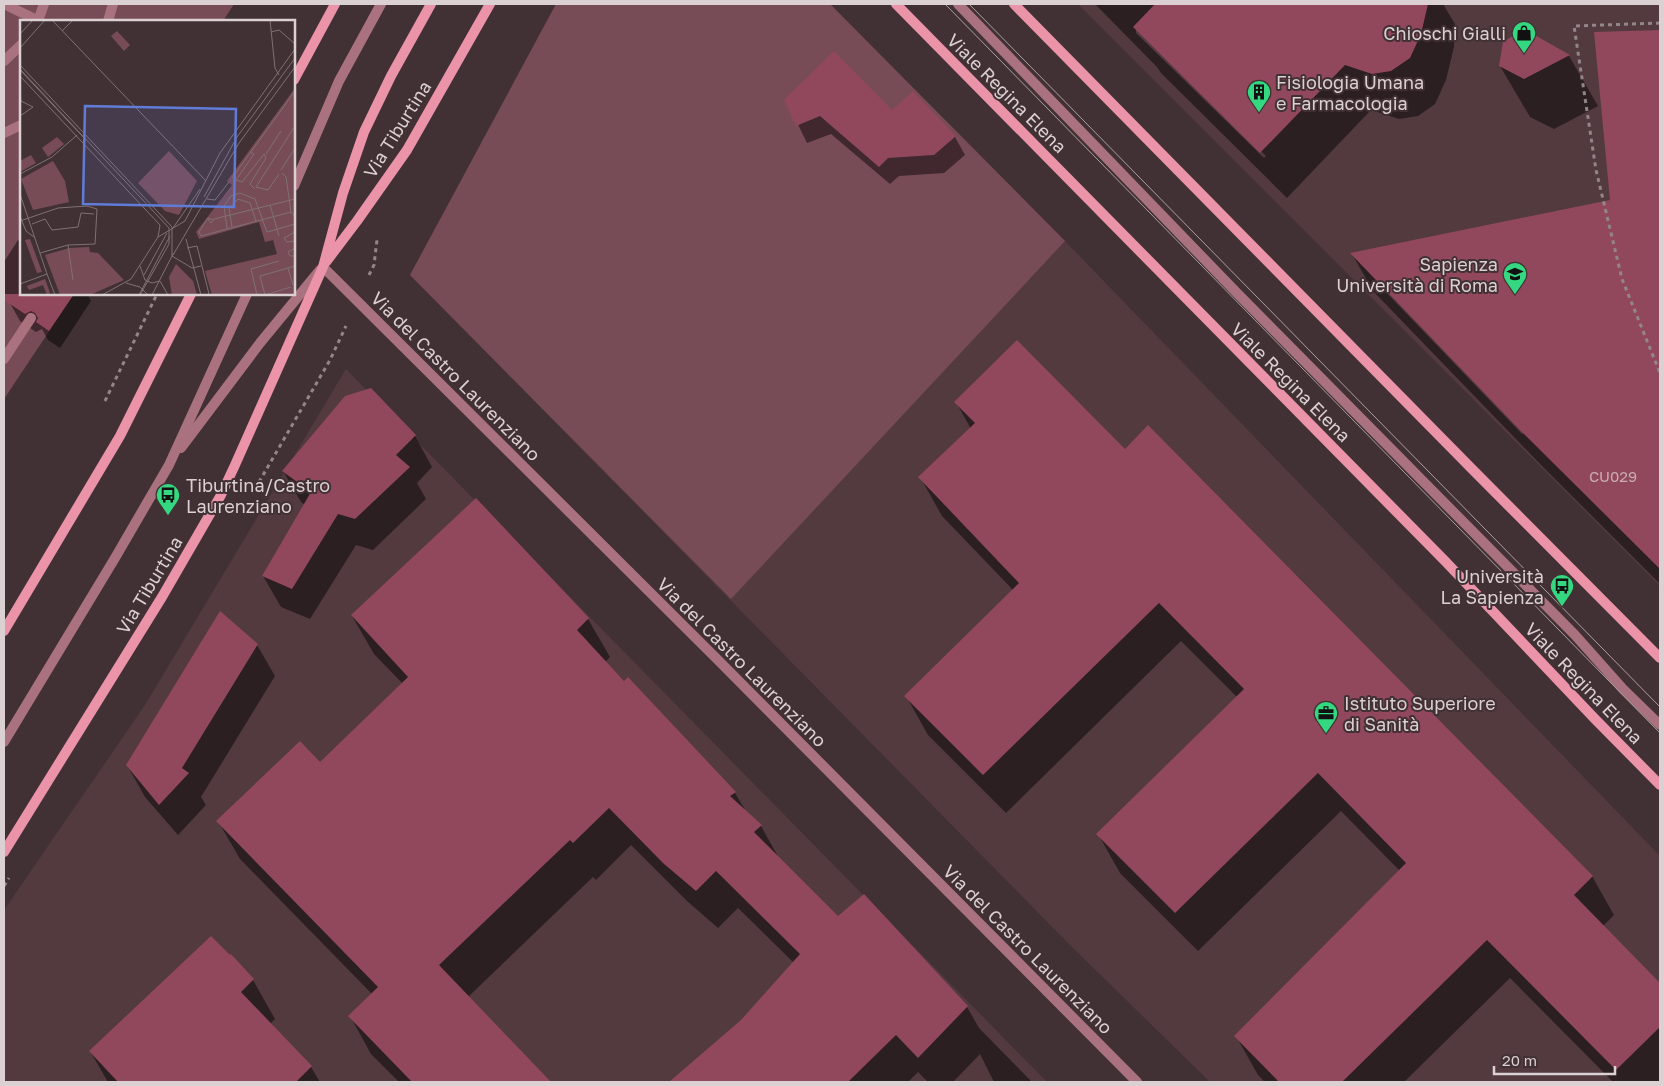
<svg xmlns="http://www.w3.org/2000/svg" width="1664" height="1086" viewBox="0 0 1664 1086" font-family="'Golos Text',sans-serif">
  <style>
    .built { fill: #523a3f }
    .green { fill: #784c56 }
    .shadow { fill: #0007; fill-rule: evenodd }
    .building { fill: #92485c }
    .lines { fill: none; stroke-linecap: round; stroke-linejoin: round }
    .path { stroke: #938688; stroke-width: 3; stroke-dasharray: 4 4; stroke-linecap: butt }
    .lane { stroke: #aa727f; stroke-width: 10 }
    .street { stroke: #aa727f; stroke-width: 10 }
    .secondary { stroke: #eb93a8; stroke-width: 10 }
    .tram { stroke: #aa9da0; stroke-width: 1 }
    .labels { text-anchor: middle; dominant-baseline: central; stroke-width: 4; stroke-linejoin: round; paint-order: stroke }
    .number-label { font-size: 15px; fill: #c9aeb4 }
    .poi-label { font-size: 18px; fill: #dbd0d2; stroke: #423134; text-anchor: end }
    .street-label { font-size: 18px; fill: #dbd0d2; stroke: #423134 }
    .inset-road { fill: none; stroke: #7f7173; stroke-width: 1 }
    .view { fill: #607cd6; fill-opacity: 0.15; stroke: #607cd6; stroke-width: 2.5 }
    .inset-edge { fill: none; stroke: #dbd0d2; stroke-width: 2.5 }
  </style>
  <rect width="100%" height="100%" fill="#423134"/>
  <g class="built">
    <path d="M566,4H830L1065,241L1660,856V1082H1210L1072,947L410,275Z"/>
    <path d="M1078,4H1660V586Z"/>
    <path d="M346,369L1047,1082H4V910L145,705Z"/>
  </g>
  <g class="green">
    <path d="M4,4H234L223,21H21V294H74L4,399Z"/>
    <path d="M556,4H830L1065,241L731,599L410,275Z"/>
  </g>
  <g class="shadow">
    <path d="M1095,4H1443L1455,24L1454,47L1446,80L1435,104L1418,116L1399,119L1371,110L1287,198L1161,73L1157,67ZM1136,29L1266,156L1264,158L1136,33Z"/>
    <path d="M1524,30L1569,56L1598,106L1554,129L1530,117L1500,66Z"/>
    <path d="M1660,31V584L1542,466L1373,291L1352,254L1611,201L1595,33ZM1382,288H1385L1524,432L1522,434Z"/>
    <path d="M913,93L955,137L965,155L944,173L899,176L890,184L831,134L807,143L786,100L892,112Z"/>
    <path d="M18,240L21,243V294H87L91,301L60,348L48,340L42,329L36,332L20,321L10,303L11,301L4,296V262Z"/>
    <path d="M956,402L1125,450L1592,876L1614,915L1603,926L1660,985V1082H1613L1510,978L1404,1082H1265L1258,1075L1236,1036L1400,871L1341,811L1198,951L1120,873L1098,834L1237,697L1181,641L1006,813L928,735L906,696L1013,590L942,516L920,477L971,429Z"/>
    <path d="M415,436L432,467L417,483L426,499L373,550L356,545L310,619L281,607L263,576L305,505L301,502L283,471Z"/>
    <path d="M476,500L588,619L610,657L605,662L735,793L747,813L761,826L780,860L838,918L967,1007L979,1028L1032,1082H994L980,1054L953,1082H928L918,1072L908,1082H681L678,1076L742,1021L794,963L738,908L718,928L687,901L631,845L596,880L593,877L468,997L550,1082H399L371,1054L350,1016L372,994L240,859L218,821L320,763L403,684L374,654L352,616Z"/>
    <path d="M257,645L275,676L201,797L206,805L178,835L145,797L127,765Z"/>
    <path d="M231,956L253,980L275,1019L270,1024L311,1067L320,1082H108L90,1051Z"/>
  </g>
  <g class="building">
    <path d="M1155,4H1428L1421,34L1410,58L1391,71L1372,74L1345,65L1260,153L1133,27Z"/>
    <path d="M1524,29L1570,55L1524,79L1499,66L1503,42Z"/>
    <path d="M1660,30V569L1519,429L1350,253L1610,200L1594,32Z"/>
    <path d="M834,51L892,110L913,91L956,136L934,155L888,158L879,167L820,116L796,126L784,100Z"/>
    <path d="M4,294H74L49,331L36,322L38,318L35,313L31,311L25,314L4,300Z"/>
    <path d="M1017,340L1125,449L1148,425L1593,876L1574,895L1660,983V1027L1616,1070L1487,940L1342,1082H1279L1234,1036L1406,863L1318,773L1175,913L1096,834L1244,689L1159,603L983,775L904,696L1019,583L918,477L975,423L954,402Z"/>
    <path d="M371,388L416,435L396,455L410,467L355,519L338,514L292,589L262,576L311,492L282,471L345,396Z"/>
    <path d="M476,498L589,618L577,630L624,681L628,677L736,792L730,796L762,825L754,832L838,916L864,894L968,1006L918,1058L896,1035L848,1082H669L741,1020L800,954L716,871L696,891L663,863L609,808L573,843L570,840L439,965L551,1082H412L348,1016L378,987L216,821L300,741L320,762L408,677L351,615Z"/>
    <path d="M220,611L258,644L182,768L189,773L159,805L126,765Z"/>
    <path d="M211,936L230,955L231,954L254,979L241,992L312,1066L296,1082H118L89,1051Z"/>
  </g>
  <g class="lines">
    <g class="path">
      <path d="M1660,23L1574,26L1596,170L1622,279L1660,373"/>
      <path d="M369,275L374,265L377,240"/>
      <path d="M105,401L157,294"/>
      <path d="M259,482L330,360L346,326"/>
      <path d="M4,886L9,878"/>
    </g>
    <g class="lane">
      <path d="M4,4L39,21"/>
      <path d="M958,4L1236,292L1575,635L1623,689L1660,725"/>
      <path d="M38,21L44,4"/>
      <path d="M108,21L113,4"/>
      <path d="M4,61L21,45"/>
      <path d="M4,133L21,125"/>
      <path d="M294,186L339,81L381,4"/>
      <path d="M4,359L31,318"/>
      <path d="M181,448L260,343L320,270"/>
      <path d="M4,742L115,558L169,465L247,294"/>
    </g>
    <path class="street" d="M323,267L717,659L1137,1082"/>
    <g class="secondary">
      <path d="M896,4L1445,561L1595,719L1660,785"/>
      <path d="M1014,4L1473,470L1660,658"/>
      <path d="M294,80L335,4"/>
      <path d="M326,262L357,221L407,150L490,4"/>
      <path d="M4,631L120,436L191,294"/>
      <path d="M4,852L162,597L221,495L235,465L323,267L343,193L364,132L391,76L431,4"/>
    </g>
    <g class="tram">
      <path d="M945,4L1660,733"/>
      <path d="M969,4L1660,707"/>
    </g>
  </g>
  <defs>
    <g id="shop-pin" transform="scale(1.25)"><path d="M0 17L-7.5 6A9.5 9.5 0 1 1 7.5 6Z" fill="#34d881" stroke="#423134"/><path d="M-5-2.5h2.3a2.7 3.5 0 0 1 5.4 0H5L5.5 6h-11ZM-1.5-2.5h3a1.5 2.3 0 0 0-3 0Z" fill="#111"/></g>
    <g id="building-pin" transform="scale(1.25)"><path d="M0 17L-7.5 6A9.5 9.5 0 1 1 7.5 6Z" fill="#34d881" stroke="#423134"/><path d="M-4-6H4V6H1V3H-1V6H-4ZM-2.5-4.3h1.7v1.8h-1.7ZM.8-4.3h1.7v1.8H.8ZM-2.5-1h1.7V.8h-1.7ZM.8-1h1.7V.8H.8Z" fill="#111"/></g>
    <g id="university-pin" transform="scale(1.25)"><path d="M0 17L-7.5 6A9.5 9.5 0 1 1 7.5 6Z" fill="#34d881" stroke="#423134"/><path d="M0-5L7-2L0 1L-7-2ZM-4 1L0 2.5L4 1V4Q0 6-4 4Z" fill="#111"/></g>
    <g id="bus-pin" transform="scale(1.25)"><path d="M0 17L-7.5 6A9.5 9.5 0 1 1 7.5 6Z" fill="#34d881" stroke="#423134"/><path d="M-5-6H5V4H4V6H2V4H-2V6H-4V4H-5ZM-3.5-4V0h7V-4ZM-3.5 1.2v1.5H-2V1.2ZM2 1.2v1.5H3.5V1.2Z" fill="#111"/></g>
    <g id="office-pin" transform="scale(1.25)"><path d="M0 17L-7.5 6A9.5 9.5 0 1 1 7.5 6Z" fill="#34d881" stroke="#423134"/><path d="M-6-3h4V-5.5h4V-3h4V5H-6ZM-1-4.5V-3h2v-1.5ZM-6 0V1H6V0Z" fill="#111"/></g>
  </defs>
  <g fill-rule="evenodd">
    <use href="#shop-pin" x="1524" y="33"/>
    <use href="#building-pin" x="1259" y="92"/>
    <use href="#university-pin" x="1515" y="274"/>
    <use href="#bus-pin" x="168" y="495"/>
    <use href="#bus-pin" x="1562" y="586"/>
    <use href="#office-pin" x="1326" y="713"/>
  </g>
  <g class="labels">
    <g class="number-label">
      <text x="1613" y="476">CU029</text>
    </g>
    <g class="poi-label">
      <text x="1506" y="33">Chioschi Gialli</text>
      <text x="1276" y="82" text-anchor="start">Fisiologia Umana<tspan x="1276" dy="21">e Farmacologia</tspan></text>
      <text x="1498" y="264">Sapienza<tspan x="1498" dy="21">Università di Roma</tspan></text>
      <text x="186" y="485" text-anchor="start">Tiburtina/Castro<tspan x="186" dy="21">Laurenziano</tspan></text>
      <text x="1544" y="576">Università<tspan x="1544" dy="21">La Sapienza</tspan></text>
      <text x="1344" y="703" text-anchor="start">Istituto Superiore<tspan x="1344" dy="21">di Sanità</tspan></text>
    </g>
    <g class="street-label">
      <text transform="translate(1007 93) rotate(45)">Viale Regina Elena</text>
      <text transform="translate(397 129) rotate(-58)">Via Tiburtina</text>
      <text transform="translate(456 376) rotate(45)">Via del Castro Laurenziano</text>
      <text transform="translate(1291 382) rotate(45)">Viale Regina Elena</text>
      <text transform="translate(149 585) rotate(-59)">Via Tiburtina</text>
      <text transform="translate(742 662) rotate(45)">Via del Castro Laurenziano</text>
      <text transform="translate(1584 683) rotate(46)">Viale Regina Elena</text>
      <text transform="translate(1028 949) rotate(45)">Via del Castro Laurenziano</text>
    </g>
  </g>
  <g transform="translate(20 20)">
    <rect width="275" height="275" fill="#423134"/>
    <path d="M97,11L110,25L104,31L91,16ZM275,68V275H192L185,251L257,234L253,220L245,222L239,202L179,219L176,212L212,165L207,161ZM37,117L44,124L28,137L22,128ZM149,131L177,161L159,195L145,191L118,163ZM11,135L16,143L0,152V141ZM33,141L45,161L49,182L13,190L1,159ZM10,219L22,252L17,253L5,220ZM69,227L70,232L78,233L104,260L70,275H40L25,235L49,228ZM156,244L173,261L177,275H152L149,257ZM25,259L30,273L27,275L23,265L9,270L7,266Z" fill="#784c56"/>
    <path class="inset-road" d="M32,0L186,161M250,0L255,48L259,55M42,11L53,0M251,12L259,10L275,24M0,14L13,0M0,28L25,0M0,45L152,207V236L132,275M0,49L149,208V224L120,275M0,50L66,120M0,56L140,205L138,217L111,259L82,275M0,73L1,81L13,87L0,96M230,132L234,134L216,160L222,162L244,134L246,138L230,164L235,169M246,134L261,111M261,150L275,128M262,153L266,157L271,192L275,197M0,154L32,137L57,115M259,154L248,170L236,167L275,106M212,158L275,71M0,174L27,254M184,177L217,117L275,38M187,179L195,180L209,162M250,185L259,216M0,196L6,211L14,217M188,199L191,203L194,200L188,198L179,212L181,216L271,192M194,199L275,179M0,201L38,188L67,186L77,189L75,224L48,225L20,233M12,204L25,199L32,210L58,207L61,193L74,194M212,207L209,188L218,179L230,183L236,201M153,208L180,169M207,208L204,186L211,176L220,173L235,179L247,212L275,204M275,212L264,218L267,222L275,221M138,217L165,201L200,133L275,29M166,219L181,275M48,225L53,260M167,228L177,226L189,274L186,275M275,228L268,232L270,236H275M154,233L152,236L172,248L181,246M153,235L219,123L275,47M120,246L125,260L132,263L140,261M268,248L273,265M124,255L147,213M140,261L148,275M106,263L120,267L128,275M0,264L27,254L35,275M271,267L245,275L240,256L275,246M119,275L150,216M237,275L231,249L259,241"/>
    <path class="view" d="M65,86L216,89L214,187L63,184Z"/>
    <rect width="275" height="275" class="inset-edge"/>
  </g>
  <rect width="1664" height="1086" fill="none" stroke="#dbd0d2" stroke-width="10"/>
  <path d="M1494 1066v8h121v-8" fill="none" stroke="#dbd0d2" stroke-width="2.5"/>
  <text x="1502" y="1066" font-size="15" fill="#dbd0d2" stroke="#423134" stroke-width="4" paint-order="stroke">20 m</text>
</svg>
